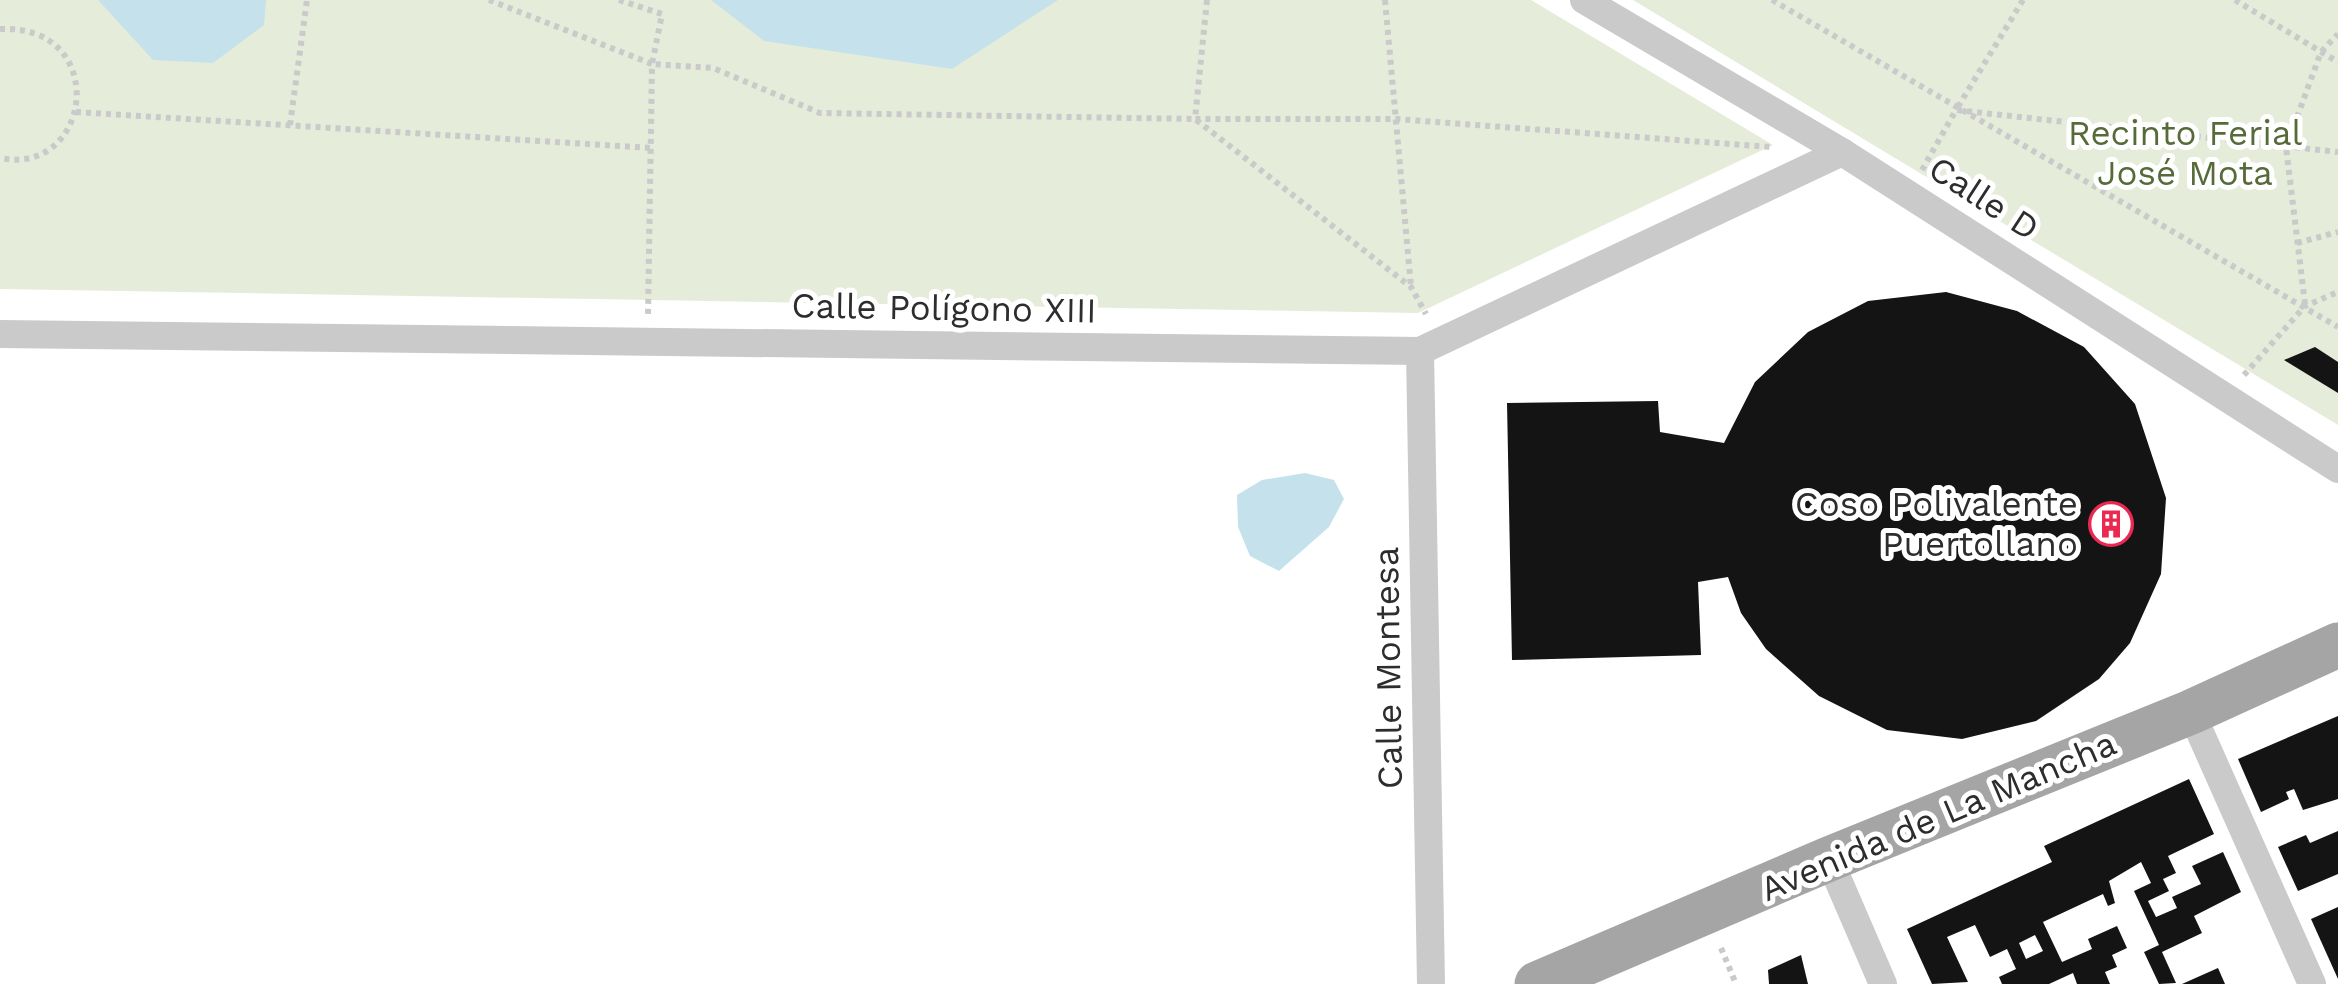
<svg xmlns="http://www.w3.org/2000/svg" width="2338" height="984" viewBox="0 0 2338 984" font-family="'Work Sans',sans-serif">
  <style>
    .green { fill: #e6ecda }
    .water { fill: #c5e2ec }
    .building { fill: #141414; fill-rule: evenodd }
    .lines { fill: none; stroke-linecap: round; stroke-linejoin: round }
    .path { stroke: #cacaca; stroke-width: 6; stroke-dasharray: 5 5; stroke-linecap: butt }
    .street { stroke: #cacaca; stroke-width: 28 }
    .primary { stroke: #a5a5a5; stroke-width: 45 }
    .labels { text-anchor: middle; dominant-baseline: central; stroke-width: 10; stroke-linejoin: round; paint-order: stroke }
    .park-label { font-size: 35px; fill: #576a39; stroke: #fff }
    .street-label { font-size: 35px; fill: #2d2d2d; stroke: #fff }
    .poi-label { font-size: 35px; fill: #2d2d2d; stroke: #fff; text-anchor: end }
  </style>
  <rect width="100%" height="100%" fill="#fff"/>
  <g class="green">
    <path d="M0,0H1531L1773,145L1418,313L0,289Z"/>
    <path d="M1633,0H2338V425L2247,370Z"/>
  </g>
  <g class="water">
    <path d="M98,0H266L264,25L213,63L153,60Z"/>
    <path d="M711,0H1058L952,69L764,41Z"/>
    <path d="M1305,473L1334,480L1344,499L1329,527L1279,571L1250,556L1238,527L1237,495L1262,480Z"/>
  </g>
  <g class="building">
    <path d="M1946,292L2017,311L2084,347L2135,404L2166,498L2161,574L2130,643L2099,679L2036,721L1962,739L1887,730L1819,696L1766,649L1741,613L1728,577L1698,582L1701,655L1512,660L1507,403L1658,401L1660,432L1724,443L1755,382L1808,332L1868,301Z"/>
    <path d="M2315,347L2338,362V393L2284,360Z"/>
    <path d="M2338,716V799L2303,810L2294,789L2286,792L2289,799L2261,812L2238,759Z"/>
    <path d="M2189,779L2214,834L2168,856L2176,873L2163,879L2169,891L2148,901L2156,917L2177,908L2172,897L2201,884L2192,866L2223,852L2241,892L2194,916L2202,933L2162,952L2176,983L2159,984L2144,952L2159,945L2134,891L2151,883L2141,862L2109,881L2115,903L2108,906L2103,894L2043,922L2062,962L2092,949L2088,939L2117,926L2127,948L2112,955L2117,967L2105,972L2110,984H2077L2073,973L2049,984H2002L1999,977L2016,969L2007,949L1990,957L1975,925L1947,937L1968,982L1932,984L1907,929L2052,862L2044,846ZM2035,935L2043,951L2026,959L2019,943Z"/>
    <path d="M2338,831V874L2298,891L2278,847L2306,835L2310,843Z"/>
    <path d="M2338,907V979L2311,919Z"/>
    <path d="M1801,955L1808,984H1769L1768,970Z"/>
    <path d="M2218,968L2225,984H2182Z"/>
  </g>
  <g class="lines">
    <g class="path">
      <path d="M489,0L652,64L648,315"/>
      <path d="M619,0L662,14L652,64L713,68L820,113L1195,119L1411,287L1426,314"/>
      <path d="M1207,0L1195,119H1396L1771,147"/>
      <path d="M1385,0L1411,287"/>
      <path d="M1772,0L2338,327"/>
      <path d="M2023,0L1956,110L2338,152"/>
      <path d="M2235,0L2338,62"/>
      <path d="M0,29C111,24 93,177 0,158"/>
      <path d="M76,112L651,148"/>
      <path d="M290,125L307,0"/>
      <path d="M1922,170L1956,110"/>
      <path d="M2297,243L2338,232"/>
      <path d="M2305,304L2286,147L2321,52L2338,34"/>
      <path d="M2244,375L2305,306L2338,292"/>
      <path d="M1721,948L1736,984"/>
    </g>
    <g class="street">
      <path d="M1584,0L1842,152L2338,469"/>
      <path d="M0,334L1420,351L1842,152"/>
      <path d="M1420,351L1431,984"/>
      <path d="M2191,712L2312,984"/>
      <path d="M1829,859L1883,984"/>
    </g>
    <path class="primary" d="M1537,984L1829,859L2191,712L2338,645"/>
  </g>
  <defs>
    <g id="building-ring" transform="scale(2.25)"><circle r="9.5" fill="#fff" stroke="#eb2850" stroke-width="1.5"/><path d="M-4-6H4V6H1V3H-1V6H-4ZM-2.5-4.3h1.7v1.8h-1.7ZM.8-4.3h1.7v1.8H.8ZM-2.5-1h1.7V.8h-1.7ZM.8-1h1.7V.8H.8Z" fill="#eb2850"/></g>
  </defs>
  <g fill-rule="evenodd">
    <use href="#building-ring" x="2111" y="524"/>
  </g>
  <g class="labels">
    <g class="park-label">
      <text x="2185" y="133">Recinto Ferial<tspan x="2185" dy="40">José Mota</tspan></text>
    </g>
    <g class="street-label">
      <text transform="translate(1984 198) rotate(33)">Calle D</text>
      <text transform="translate(944 308) rotate(1)">Calle Polígono XIII</text>
      <text transform="translate(1388 668) rotate(-91)">Calle Montesa</text>
      <text transform="translate(1938 816) rotate(-23)">Avenida de La Mancha</text>
    </g>
    <g class="poi-label">
      <text x="2078" y="504">Coso Polivalente<tspan x="2078" dy="40">Puertollano</tspan></text>
    </g>
  </g>
</svg>
